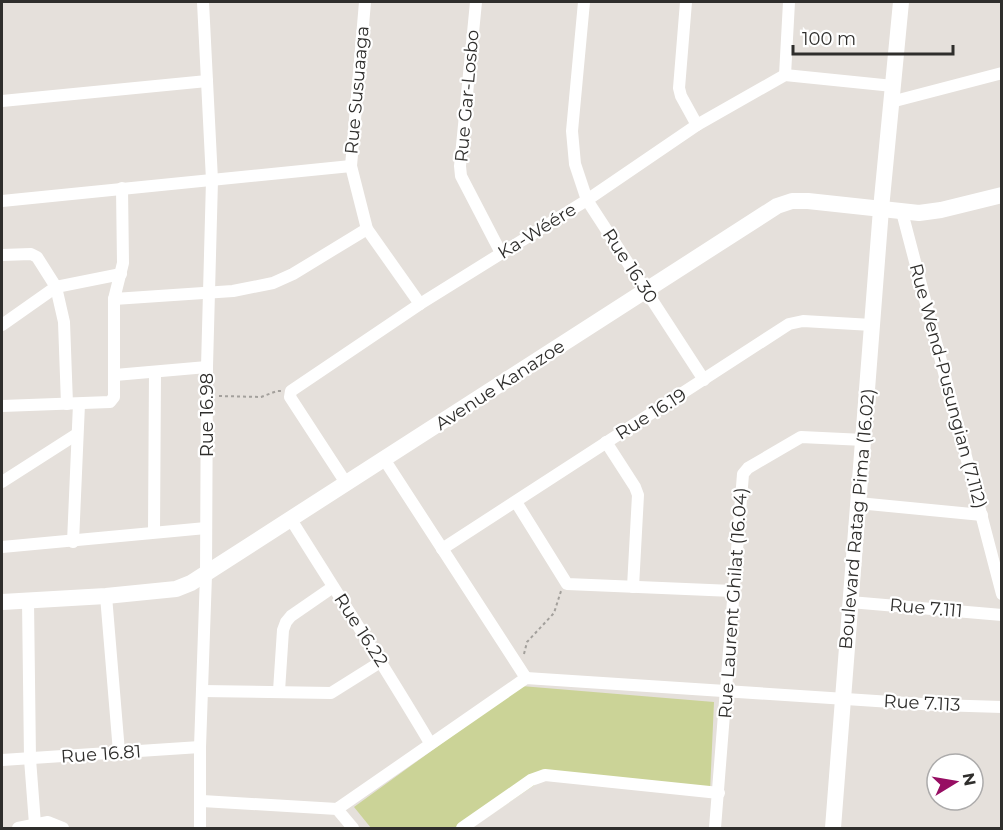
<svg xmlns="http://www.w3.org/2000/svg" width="1003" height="830" viewBox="0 0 1003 830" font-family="Montserrat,sans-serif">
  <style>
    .green { fill: #cbd397 }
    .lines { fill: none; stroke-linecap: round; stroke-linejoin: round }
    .path { stroke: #a3a09c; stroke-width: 2; stroke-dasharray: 3 3; stroke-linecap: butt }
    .street { stroke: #fff; stroke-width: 12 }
    .secondary { stroke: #fff; stroke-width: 16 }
    .labels { text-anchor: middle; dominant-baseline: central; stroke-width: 4.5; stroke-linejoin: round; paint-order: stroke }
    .street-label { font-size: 18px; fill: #2f2e2c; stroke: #fff }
  </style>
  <rect width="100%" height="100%" fill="#e5e0db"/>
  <path class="green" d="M521,686L714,702L710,792L545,778L471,828H371L354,807Z"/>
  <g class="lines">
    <g class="path">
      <path d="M219,396L261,397L277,391H281"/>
      <path d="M524,654L527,642L554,613L561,591"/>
    </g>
    <g class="street">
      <path d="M365,2L351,166L367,229L420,304"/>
      <path d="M476,2L460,166L461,176L501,253"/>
      <path d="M584,2L572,131L575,164L587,200L704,380"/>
      <path d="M686,2L679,88L681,96L697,125"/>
      <path d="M785,75L789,2"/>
      <path d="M2,101L207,81"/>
      <path d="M891,102L1002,73"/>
      <path d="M122,188L123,263L114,299L233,291L273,283L293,274L367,229"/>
      <path d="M2,201L351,166"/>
      <path d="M902,212L1002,594"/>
      <path d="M2,255L31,254L37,257L56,287L64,322L67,404"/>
      <path d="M2,325L56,287L121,274"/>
      <path d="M115,375L207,367"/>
      <path d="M2,406L110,402L114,397V299"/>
      <path d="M606,442L635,487L638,495L633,587"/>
      <path d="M384,459L526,678"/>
      <path d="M2,482L77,434"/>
      <path d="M346,483L290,397L291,391L420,304L587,200L697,125L785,75L893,86"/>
      <path d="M516,502L567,584L733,591"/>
      <path d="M858,503L982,515"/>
      <path d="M290,518C337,593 385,667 430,743"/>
      <path d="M154,532L155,372"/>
      <path d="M73,542L79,404"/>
      <path d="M2,547L206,528"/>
      <path d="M442,549L789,324L803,321L872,325"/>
      <path d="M106,596L119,752"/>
      <path d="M28,601L30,759L35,824"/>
      <path d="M850,602L1002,615"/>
      <path d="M202,691L331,693L382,661"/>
      <path d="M279,691L283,630L286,622L291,616L333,587"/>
      <path d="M2,760L200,747"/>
      <path d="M202,801L337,809L526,678L937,705L1002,707"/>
      <path d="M337,809L353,828"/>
      <path d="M18,828L48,822L63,828"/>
      <path d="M200,828V747L206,575L207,367L212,180L203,2"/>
      <path d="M462,828L531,780L545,775L719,793"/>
      <path d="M715,828L743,474L748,468L801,437L864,440"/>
    </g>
    <g class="secondary">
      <path d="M2,602L106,596L176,589L191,583L777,206L792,201H808L919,213L941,210L1002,195"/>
      <path d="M833,828L881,209L901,2"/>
    </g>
  </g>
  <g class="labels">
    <g class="street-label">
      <text transform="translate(357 90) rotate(-85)">Rue Susuaaga</text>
      <text transform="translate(467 96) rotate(-85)">Rue Gar-Losbo</text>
      <text transform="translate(537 231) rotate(-32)">Ka-Wéére</text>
      <text transform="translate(630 266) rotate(57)">Rue 16.30</text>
      <text transform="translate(500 385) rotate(-33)">Avenue Kanazoe</text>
      <text transform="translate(948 386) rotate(75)">Rue Wend-Pusungian (7.112)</text>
      <text transform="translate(651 414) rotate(-32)">Rue 16.19</text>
      <text transform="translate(207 415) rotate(-90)">Rue 16.98</text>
      <text transform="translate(857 519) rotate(-85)">Boulevard Ratag Pima (16.02)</text>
      <text transform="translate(733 603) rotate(-86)">Rue Laurent Ghilat (16.04)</text>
      <text transform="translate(926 608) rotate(5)">Rue 7.111</text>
      <text transform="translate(361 630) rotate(57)">Rue 16.22</text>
      <text transform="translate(922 703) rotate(3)">Rue 7.113</text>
      <text transform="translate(101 754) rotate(-4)">Rue 16.81</text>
    </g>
  </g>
  <rect width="1003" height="830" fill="none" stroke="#2f2e2c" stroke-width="6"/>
  <g transform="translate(955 782) rotate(79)"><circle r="28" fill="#ffffff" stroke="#acabab" stroke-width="1.5"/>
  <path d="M0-4.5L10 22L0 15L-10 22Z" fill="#970e63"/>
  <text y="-9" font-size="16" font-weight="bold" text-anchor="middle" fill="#2f2e2c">N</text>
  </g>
  <path d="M793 45v9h160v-9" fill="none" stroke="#2f2e2c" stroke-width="3"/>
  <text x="802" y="45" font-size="18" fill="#2f2e2c" stroke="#ffffff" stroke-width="4.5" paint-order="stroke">100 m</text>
</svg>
